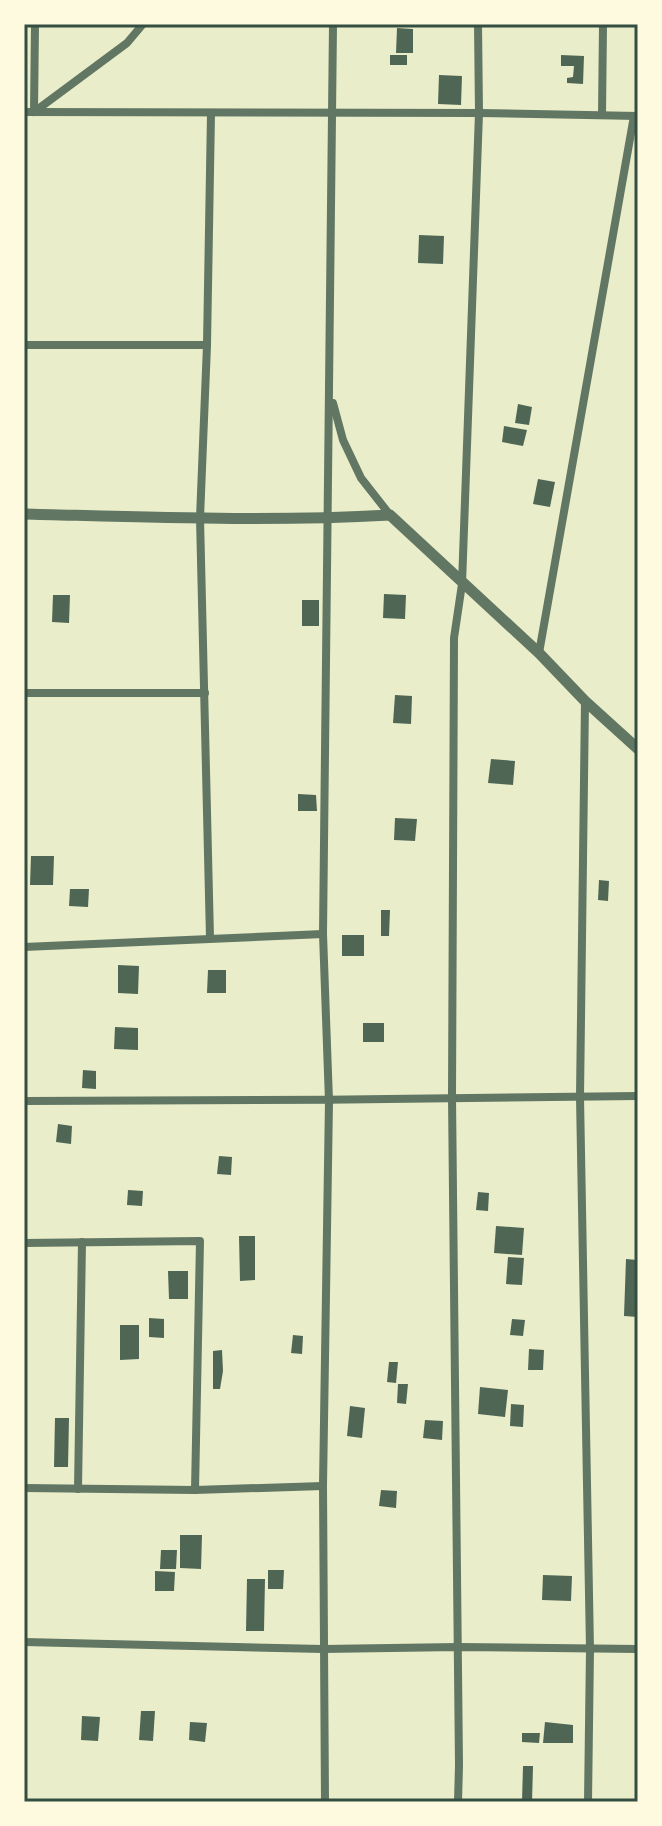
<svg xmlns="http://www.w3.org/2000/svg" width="662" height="1826" viewBox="0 0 662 1826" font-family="'Playfair Display',serif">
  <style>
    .building { fill: #4f6655 }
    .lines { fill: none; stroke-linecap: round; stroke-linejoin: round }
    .minor { stroke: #617663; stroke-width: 8 }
    .tertiary { stroke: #617663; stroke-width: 11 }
    .neatline { fill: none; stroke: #344e41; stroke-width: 3 }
  </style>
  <rect width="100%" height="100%" fill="#e9edc9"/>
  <g class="building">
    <path d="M397,28L413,29V53H396Z"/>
    <rect x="390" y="55" width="17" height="10"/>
    <path d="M561,55L584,56L583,84L567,83V78L573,77L574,66H561Z"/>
    <path d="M439,75L462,76L461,105L438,104Z"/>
    <path d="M419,235L444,236L443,264L418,263Z"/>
    <path d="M518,404L532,407L529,425L515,423Z"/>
    <path d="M504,426L527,430L523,446L502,442Z"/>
    <path d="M538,479L555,482L550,507L533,504Z"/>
    <path d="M384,594L406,595L405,619L383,618Z"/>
    <path d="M53,595H70L69,623L52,622Z"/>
    <rect x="302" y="600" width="17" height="26"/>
    <path d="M395,695L412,696L411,724L393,723Z"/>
    <path d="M491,759L515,761L513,785L488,783Z"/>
    <path d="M298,794L316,795L317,811H298Z"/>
    <path d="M395,818L417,819L415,841L394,840Z"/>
    <path d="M31,856H54L53,885H30Z"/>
    <path d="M599,880L609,881L608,901L598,900Z"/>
    <path d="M70,889H89L88,907L69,906Z"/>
    <path d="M381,910H390L389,936H381Z"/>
    <rect x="342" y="935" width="22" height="21"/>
    <path d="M118,965L139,966L138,994L118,993Z"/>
    <path d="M208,970H226V993H207Z"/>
    <rect x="363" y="1023" width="21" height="19"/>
    <path d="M115,1027L138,1028V1050L114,1049Z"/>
    <path d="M83,1070L96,1071V1089L82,1088Z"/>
    <path d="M58,1124L72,1126L71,1144L56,1142Z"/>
    <path d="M219,1156L232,1157L231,1175L217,1174Z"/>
    <path d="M128,1190L143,1191L142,1206L127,1205Z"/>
    <path d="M478,1192L489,1193L488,1211L476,1210Z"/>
    <path d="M496,1226L524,1228L522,1255L494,1253Z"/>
    <path d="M239,1236H255V1280L240,1281Z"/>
    <path d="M508,1257L524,1258L522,1285L506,1284Z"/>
    <path d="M626,1259L638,1260V1317L624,1316Z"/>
    <path d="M168,1271H188V1299H169Z"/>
    <path d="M149,1318L164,1319V1338L149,1337Z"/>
    <path d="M512,1319L525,1320L523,1336L510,1335Z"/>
    <path d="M120,1325H139V1359L120,1360Z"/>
    <path d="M293,1335L303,1336L302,1354L291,1353Z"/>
    <path d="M529,1349L544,1350L543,1370H528Z"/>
    <path d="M222,1350L223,1371L220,1389H213V1351Z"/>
    <path d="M389,1362H398L396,1383L387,1382Z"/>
    <path d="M398,1384H408L406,1404L397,1403Z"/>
    <path d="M480,1387L508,1390L505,1417L478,1414Z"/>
    <path d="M511,1404L524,1405L523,1427L510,1426Z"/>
    <path d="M350,1406L365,1408L362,1438L347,1436Z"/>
    <path d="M55,1418H69L68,1467H54Z"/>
    <path d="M425,1420L443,1421L442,1440L423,1438Z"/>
    <path d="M381,1490L397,1491L396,1508L379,1506Z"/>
    <path d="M180,1535H202L201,1569L180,1568Z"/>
    <path d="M161,1550H177L176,1569H160Z"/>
    <path d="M268,1570H284L283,1589H268Z"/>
    <path d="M155,1571L175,1572L174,1591H155Z"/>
    <path d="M543,1575L572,1576L571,1601L542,1600Z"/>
    <path d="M247,1579H265L264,1631H246Z"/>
    <path d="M141,1711H155L153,1741L139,1740Z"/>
    <path d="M82,1716L100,1717L98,1741L81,1740Z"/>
    <path d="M190,1722L207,1723L205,1742L189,1740Z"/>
    <path d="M545,1722L573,1725V1743H543Z"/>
    <path d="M522,1733H540L539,1743L522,1742Z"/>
    <path d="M523,1766H533L532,1802H522Z"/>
  </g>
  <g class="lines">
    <g class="minor">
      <path d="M24,112L479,113L638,116"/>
      <path d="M34,112L127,43L143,24"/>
      <path d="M34,112L35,24"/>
      <path d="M602,115L603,24"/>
      <path d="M24,345H207"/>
      <path d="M333,403L343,440L361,478L390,515"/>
      <path d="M539,653L634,116"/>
      <path d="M24,693H205"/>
      <path d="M585,701L580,1097L590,1649L588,1802"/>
      <path d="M210,938L200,518L207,345L211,113"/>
      <path d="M24,947L323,934"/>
      <path d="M24,1101C229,1101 433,1099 638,1096"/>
      <path d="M24,1243L200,1241L195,1490"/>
      <path d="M24,1488L195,1490L323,1486"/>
      <path d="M78,1489L82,1242"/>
      <path d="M24,1642L323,1649L458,1647L638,1649"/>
      <path d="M325,1802L323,1486L329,1101L323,934L333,24"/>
      <path d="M458,1802L459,1765L452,1097L454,638L462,584L479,113L478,24"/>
    </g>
    <path class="tertiary" d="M24,514C146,517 268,522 390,515L539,653L585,701L638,749"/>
  </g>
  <rect width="662" height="1826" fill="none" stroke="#fefae0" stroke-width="52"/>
  <rect x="26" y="26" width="610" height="1774" class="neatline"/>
</svg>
